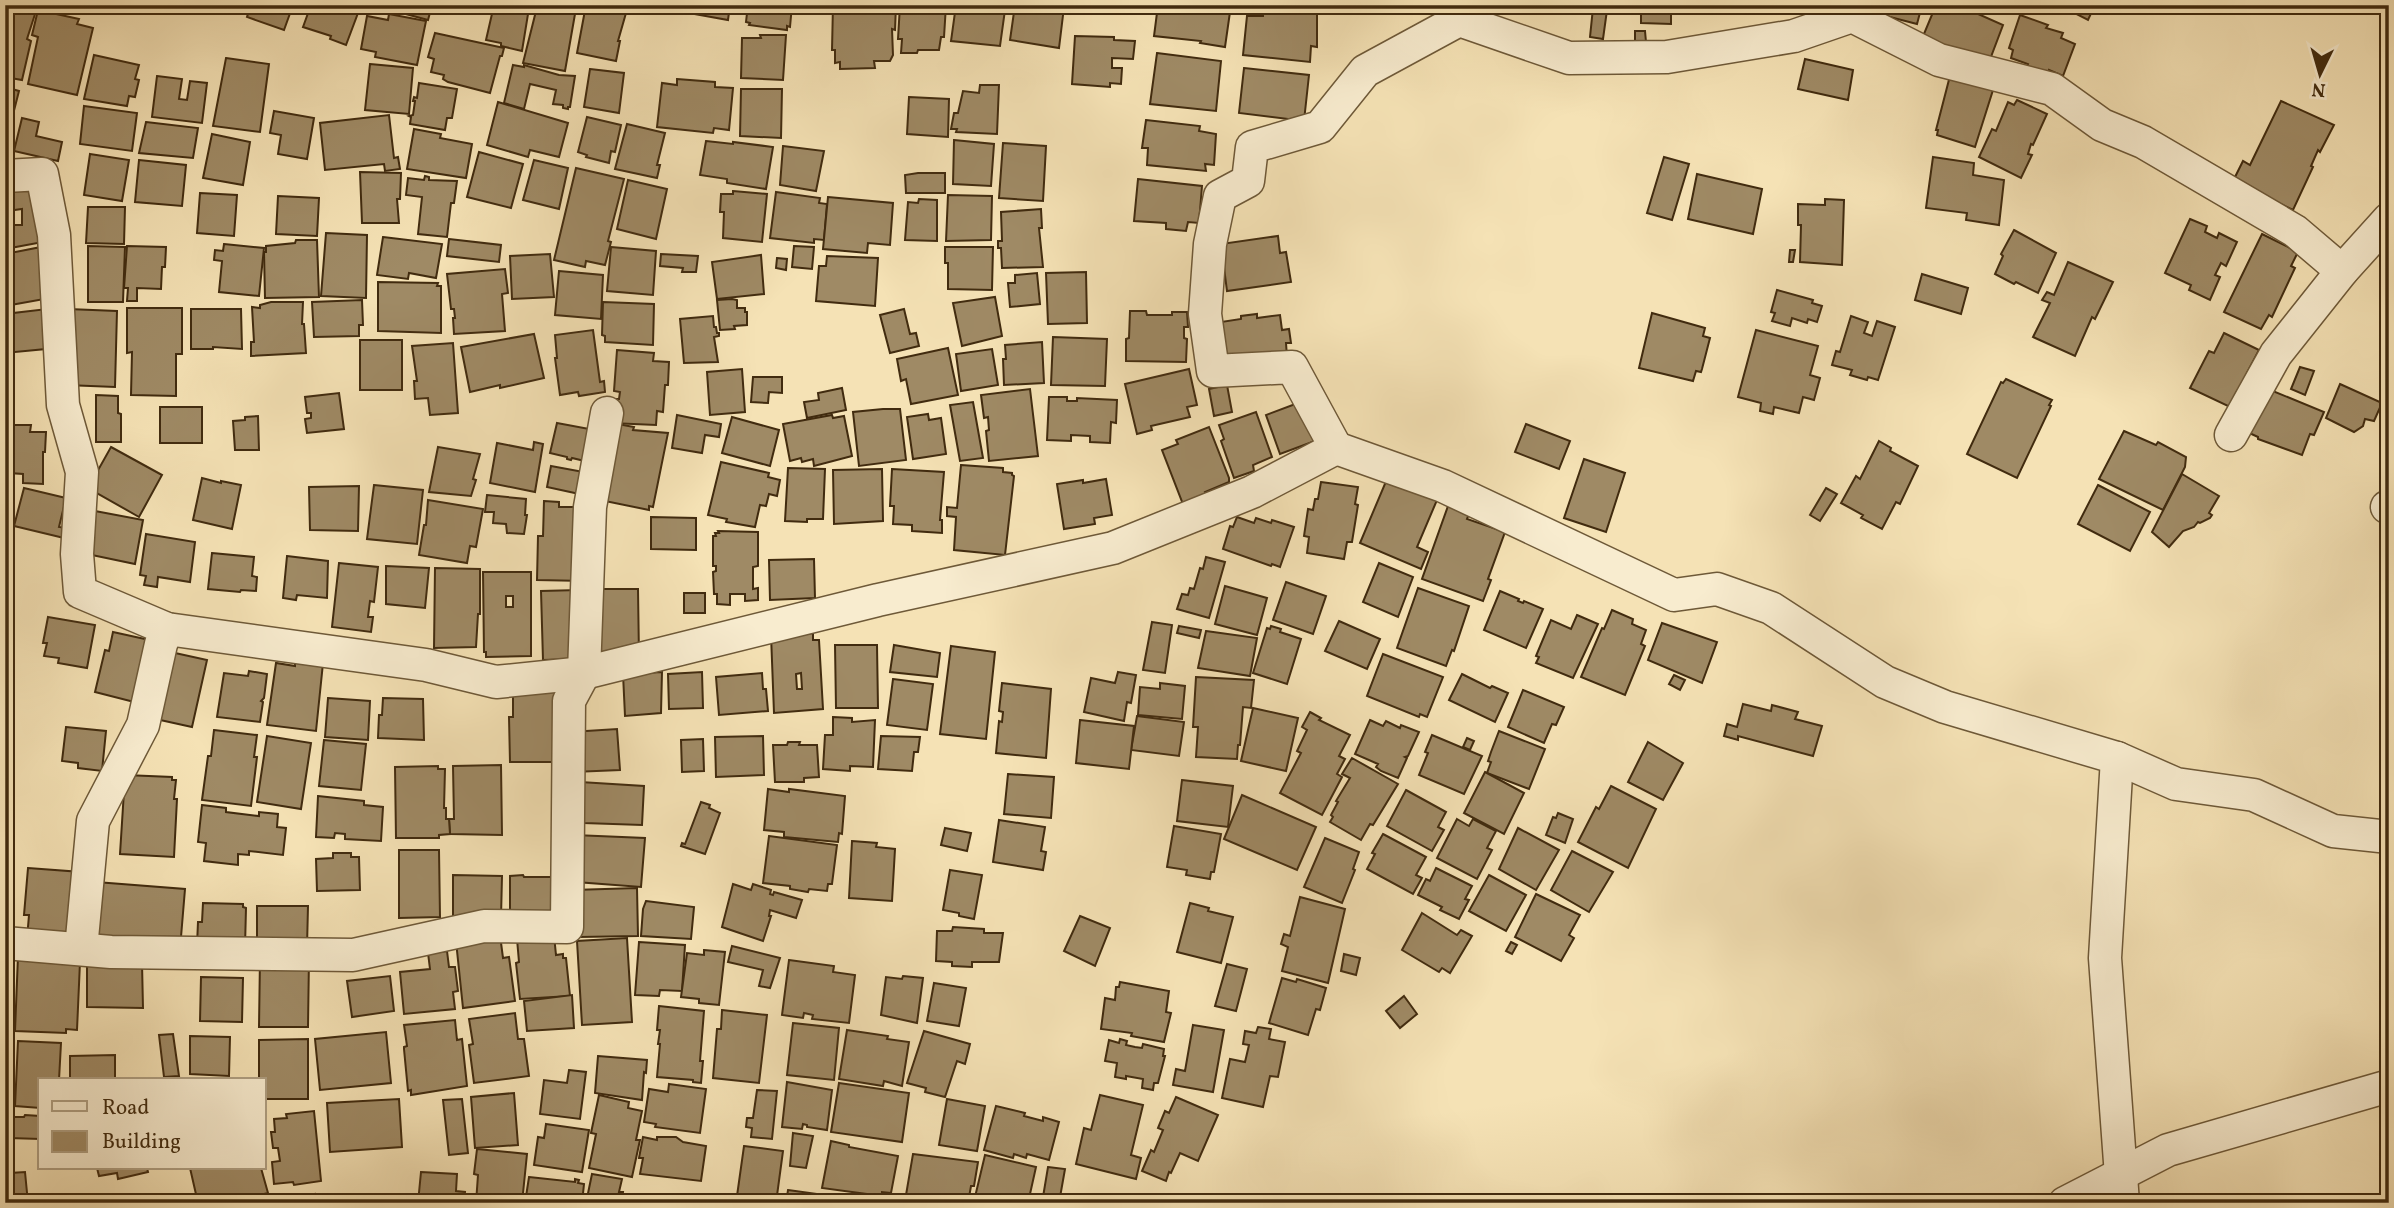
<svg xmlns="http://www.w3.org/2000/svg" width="2394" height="1208" viewBox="0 0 2394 1208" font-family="Vollkorn,serif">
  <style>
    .building { fill: #9f8a65; stroke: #412b0f; stroke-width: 2; fill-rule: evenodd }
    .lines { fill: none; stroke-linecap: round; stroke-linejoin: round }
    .minor-casing { stroke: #6e5938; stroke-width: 35 }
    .minor { stroke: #f8eccf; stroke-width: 32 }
  </style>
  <rect width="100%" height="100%" fill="#f5e2b5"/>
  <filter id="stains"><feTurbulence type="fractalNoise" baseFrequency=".00286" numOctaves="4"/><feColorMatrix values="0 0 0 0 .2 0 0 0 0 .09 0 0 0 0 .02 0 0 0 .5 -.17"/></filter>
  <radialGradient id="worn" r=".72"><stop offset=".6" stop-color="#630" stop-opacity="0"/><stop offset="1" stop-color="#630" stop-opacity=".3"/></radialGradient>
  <g class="building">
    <path d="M5,5H17L36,11L27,39L31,41L22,80L5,77Z"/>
    <path d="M193,5H223L221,13Z"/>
    <path d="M251,5H293L284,30L247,17Z"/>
    <path d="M311,5H361L346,45L330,39L331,36L303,27Z"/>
    <path d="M381,5H432L428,20L380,7Z"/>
    <path d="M494,5L529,8L522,51L501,46V43L486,40Z"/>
    <path d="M586,5L626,13L618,41H620L616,61L577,53Z"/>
    <path d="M684,5H730L728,20L683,12Z"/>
    <path d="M748,5H792L790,27L787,26V30L749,25L750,23L746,22Z"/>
    <path d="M833,5H896L895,30L892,29L893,55L890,61H874L875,68L840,69V62L835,63V50H832Z"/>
    <path d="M900,5H946L944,37H941L939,50H918L917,53H901L902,39H898Z"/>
    <path d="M956,5L1005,10L1000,46L951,41Z"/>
    <path d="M1015,5L1064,7L1059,48L1010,40Z"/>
    <path d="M1158,5H1231L1225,47L1200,43L1201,41L1154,36Z"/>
    <path d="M1641,5H1671V24L1641,23Z"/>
    <rect x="1698" y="5" width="24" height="3"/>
    <rect x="1764" y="5" width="24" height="5"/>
    <path d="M1888,5H1922L1917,24L1886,16Z"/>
    <path d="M1936,5H1958L2003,25L1989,62L1921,41Z"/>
    <path d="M2059,5H2095L2088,20Z"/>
    <path d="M537,7L575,14L565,71L523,63Z"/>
    <path d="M1593,8L1607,10L1603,39L1590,37Z"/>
    <path d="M1263,9L1317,12V47L1311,46L1310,62L1243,55L1247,16H1263Z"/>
    <path d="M38,10L79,19L77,24L93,28L77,95L28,84L38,37L32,35Z"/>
    <path d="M389,14L426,21L417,65L375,57L376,52L361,49L367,16L388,20Z"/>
    <path d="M2020,15L2048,25L2046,28L2063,33L2061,38L2075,44L2063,76L2049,70L2048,75L2027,67L2028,64L2011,58L2013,50L2009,48Z"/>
    <path d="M1635,31H1645L1646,42H1635Z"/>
    <path d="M435,33L504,48L502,56H500L490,93L448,82L443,79L444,75L431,72L434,59L428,57Z"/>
    <path d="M760,35H786L783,80L741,78L742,38H761Z"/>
    <path d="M1075,36L1114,37V40L1135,41L1133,59L1112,58V68H1122L1121,84L1110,83V87L1072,84Z"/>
    <path d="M1157,53L1221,61L1216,111L1150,104Z"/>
    <path d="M94,55L139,65L135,79L139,80L135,97L129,96L127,106L84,99Z"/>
    <path d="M226,58L269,64L260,132L213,126Z"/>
    <path d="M1805,59L1853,70L1848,100L1798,89Z"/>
    <path d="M370,64L413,68L409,114L365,110Z"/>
    <path d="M513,65L524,67V65L559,75L575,76L570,107H568V109L563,108V105L553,104L556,90L530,84L524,109L504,103Z"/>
    <path d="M1244,68L1309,75L1304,121L1239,113Z"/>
    <path d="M590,69L624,73L619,113L584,107Z"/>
    <path d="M1951,72L1993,90L1975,147L1937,135L1938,130H1936Z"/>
    <path d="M157,76L182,79L179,99L187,100L190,81L207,83L202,123L152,117Z"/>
    <path d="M677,79L715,82V87L733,88L729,130L714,128L713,133L657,127L662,83L677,85Z"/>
    <path d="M419,83L457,89L452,118H447L445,130L410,124L411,117L409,116L413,115L415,101H413L414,97L417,98Z"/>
    <path d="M980,85H999L997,134L956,132L957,129H951L954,113H958L963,91L979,93Z"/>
    <path d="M5,87L19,91L5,146Z"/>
    <path d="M741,89H782L781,138L740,136Z"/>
    <path d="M909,97L949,99L948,137L907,134Z"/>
    <path d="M2017,100L2047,114L2033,145L2031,144L2028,154L2032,155L2021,178L1979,157L1992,129L1996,131L2008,102L2014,105Z"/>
    <path d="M2281,101L2334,125L2320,152L2318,150L2311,166L2313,167L2293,210L2233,181L2243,161L2250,165Z"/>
    <path d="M498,102L568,123L559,157L530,150L528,157L487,145Z"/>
    <path d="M84,106L137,113L132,151L80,144Z"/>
    <path d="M274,111L314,118L307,159L278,154L281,135L270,133Z"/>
    <path d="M389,115L394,158L398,157L400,169L385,171L384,164L325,170L320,123Z"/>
    <path d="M587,117L621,125L615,152L611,151L609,163L586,157L587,155L578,152Z"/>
    <path d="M22,118L39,122L36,136L62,142L58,161L14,151Z"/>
    <path d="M1146,120L1200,126L1199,131L1216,134L1214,165L1205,164L1206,171L1147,165L1148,148H1142Z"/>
    <path d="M146,122L198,128L193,158L139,153Z"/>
    <path d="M627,124L665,133L657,165H660L657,178L615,169Z"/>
    <path d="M414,129L441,134L440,138L472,144L466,178L407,169Z"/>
    <path d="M212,134L250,142L243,185L203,178Z"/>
    <path d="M954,140L994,144L991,186L953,184Z"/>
    <path d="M706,141L733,144V142L773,147L766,189L727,183V179L700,175Z"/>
    <path d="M1003,143L1046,146L1043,201L999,198Z"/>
    <path d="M783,146L824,151L816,191L780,185Z"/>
    <path d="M479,152L523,164L511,208L467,197Z"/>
    <path d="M90,154L129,160L122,201L84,195Z"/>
    <path d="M1664,157L1689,164L1672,220L1647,213Z"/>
    <path d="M1933,157L1974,163L1973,175L2004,180L1999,225L1966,220L1967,213L1926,208Z"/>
    <path d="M139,160L186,165L182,206L135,202Z"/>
    <path d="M534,160L568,168L559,209L523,200Z"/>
    <path d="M576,168L624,179L608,241L611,242L605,265L586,261L585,267L554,260Z"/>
    <path d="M360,172L401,173L400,199H397L399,223H362Z"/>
    <path d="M918,173H945V193H906L905,175Z"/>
    <path d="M1697,174L1762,189L1753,234L1688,219Z"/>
    <path d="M425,176L429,177V180L457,181L454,203H451L447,237L418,234L422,197L406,195L408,178L424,180Z"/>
    <path d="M1138,179L1202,186L1199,223L1188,222L1186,231L1166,229V223L1134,221Z"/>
    <path d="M628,180L667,189L656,239L617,229Z"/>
    <path d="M37,184L43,242L5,249V189ZM22,209V225H8L7,211Z"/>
    <path d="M733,191L767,194L762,242L723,238L724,212H720L721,194H733Z"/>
    <path d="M776,192L820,198L819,203L827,204L824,240L814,239V243L770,238Z"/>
    <path d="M200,193L237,195L234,236L197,233Z"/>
    <path d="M948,195L992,196L991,240L946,241Z"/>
    <path d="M278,196L319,198L317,236L276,234Z"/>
    <path d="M828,197L893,203L890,245L868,243L867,253L823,249Z"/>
    <path d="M919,199L937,200V241L905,240L908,202L918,203Z"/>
    <path d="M1825,199L1844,200L1842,265L1800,262L1801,225H1798V204L1825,205Z"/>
    <path d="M88,207H125L124,244L86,243Z"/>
    <path d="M1041,209L1042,228H1039L1043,267L1002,268L1001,248H998V241H1002L1001,212Z"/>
    <path d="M2190,219L2207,226L2205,232L2217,238L2219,233L2237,242L2226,266L2221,263L2215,275L2220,277L2210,300L2189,290L2191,285L2165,273Z"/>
    <path d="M2014,230L2056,253L2038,293L2016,282L2014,284L1995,274L2003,256L2001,254Z"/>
    <path d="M326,233L367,235L366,298L321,296Z"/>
    <path d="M2262,234L2298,252L2291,266L2295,268L2272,317L2269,315L2261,329L2224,312Z"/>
    <path d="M1278,236L1280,253L1286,252L1291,282L1227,291L1221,244Z"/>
    <path d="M383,237L442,244L436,278L409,273L408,279L377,275Z"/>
    <path d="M449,239L501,245L499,262L447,256Z"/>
    <path d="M296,240H317L319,297L265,298L264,252H266V246L295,243Z"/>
    <path d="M224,244L264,248L259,296L219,292L222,261L214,260L215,250L223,251Z"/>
    <path d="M88,246L125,247L123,302H88Z"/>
    <path d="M127,246L166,247L165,267H162L161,289L137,288V301H127L128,288H124Z"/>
    <path d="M794,246L814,247L812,269L792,267Z"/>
    <path d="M41,247L50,298L5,306V254Z"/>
    <path d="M611,247L656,251L653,295L607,291Z"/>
    <path d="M945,247H993L992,290L948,289V263H945Z"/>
    <path d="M1790,250H1795L1793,262H1789Z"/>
    <path d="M550,254L554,297L512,299L510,256Z"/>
    <path d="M661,254L698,256L696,272H682L683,268L660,266Z"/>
    <path d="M761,255L764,294L717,299L712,262Z"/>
    <path d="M827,256L878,258L875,306L816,301L819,266H826Z"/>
    <path d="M777,258L787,259L786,270L776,268Z"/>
    <path d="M2068,262L2113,282L2095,319L2092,317L2075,356L2033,337L2050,303L2042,300L2047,292L2054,295Z"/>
    <path d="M505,269L508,293L502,294L505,331L454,334L453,318H455L454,309H451L447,274Z"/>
    <path d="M559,271L603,275L601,319L555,315Z"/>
    <path d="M1086,272L1087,323L1048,324L1046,273Z"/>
    <path d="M1037,273L1040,304L1010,307L1008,283H1015V275Z"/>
    <path d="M1922,274L1968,288L1961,314L1915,300Z"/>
    <path d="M378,282L438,283L437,286H441V333L378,331Z"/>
    <path d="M1777,290L1813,300L1812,303L1822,306L1817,322L1808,319L1807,323L1792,318L1790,326L1772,321L1775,313L1771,312Z"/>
    <path d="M995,297L1002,336L962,346L953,303Z"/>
    <path d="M732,299L737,300V308H745V312H747V325L734,326L735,329L720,330L717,300Z"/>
    <path d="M362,300L363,325H359V336L314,337L312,302Z"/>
    <path d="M271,302H303L302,324H304L306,353L251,356V342H254L252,307L260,308V305Z"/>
    <path d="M603,302L654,304L653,345L605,342V336L602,335Z"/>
    <path d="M127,308H182V354H176V396L131,395L132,352L127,353Z"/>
    <path d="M47,309L56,348L5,353V314Z"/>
    <path d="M68,309L117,311L115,387L66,385Z"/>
    <path d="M191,309H241L242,349L213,347V349H191Z"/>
    <path d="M904,309L910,334L916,333L919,346L890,353L880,315Z"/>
    <path d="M1130,311H1146L1147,315H1172V312H1187L1188,327H1184V338L1187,339L1186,362L1126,361V339L1129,338Z"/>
    <path d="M1652,313L1705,328L1703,336L1710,338L1702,369L1701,372L1696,371L1693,381L1639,368Z"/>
    <path d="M1257,314V318L1280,315L1282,330L1289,329L1291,343H1286L1287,357L1226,360L1221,322L1241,319V316Z"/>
    <path d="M713,316L714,327H716L717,333H719V336L714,337L718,362L684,363L680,319Z"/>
    <path d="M1851,316L1868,322L1864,333L1872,336L1877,321L1895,327L1878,380L1868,377L1867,380L1850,375L1852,370L1832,365L1836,351L1840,352Z"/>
    <path d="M593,330L600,382L604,381L605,392L579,396L578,392L560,395L555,358H557L555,335Z"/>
    <path d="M1756,330L1818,346L1810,375L1820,378L1814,400L1803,397L1799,413L1774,407L1773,414L1760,411L1761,403L1738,397Z"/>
    <path d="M2224,333L2259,350L2247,373L2252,375L2243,394L2237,391L2230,407L2190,388L2209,351L2214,353Z"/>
    <path d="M534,334L544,378L500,388V385L470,392L461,347Z"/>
    <path d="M1053,337L1107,339L1105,386L1051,385Z"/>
    <rect x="360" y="340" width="42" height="50"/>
    <path d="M1042,342L1044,383L1004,385L1003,359H1006L1005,345Z"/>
    <path d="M453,343L458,413L430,415L428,398L415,399L414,381H417L412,346Z"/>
    <path d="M948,348L958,395L911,404L906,379L901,381L897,359Z"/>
    <path d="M992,349L998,385L961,391L956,354Z"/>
    <path d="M617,350L654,353L653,361L669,362L668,385H665L663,412L657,411L656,425L611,423L613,399H619L620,392L614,391Z"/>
    <path d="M2300,367L2314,371L2305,395L2291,389Z"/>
    <path d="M742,369L745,412L710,415L707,372Z"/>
    <path d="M1189,369L1197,405L1187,407L1190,417L1151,426L1152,430L1137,434L1125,384Z"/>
    <path d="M753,377H782V393L769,392L768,403L751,402Z"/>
    <path d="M2006,379L2052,400L2049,405L2051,406L2017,478L1967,454L2001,382L2003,383Z"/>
    <path d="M2340,384L2382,403L2374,421L2365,419L2363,426L2354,432L2326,418Z"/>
    <path d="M1227,385L1232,412L1214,416L1209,389Z"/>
    <path d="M2263,387L2324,412L2314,435L2310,434L2302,455L2258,439V437L2247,432Z"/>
    <path d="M842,388L846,410L807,418L804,402L819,400L818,393Z"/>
    <path d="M1030,389L1038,456L989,461L986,431L989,430L988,417L984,418L981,395Z"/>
    <path d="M339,393L344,429L307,433L305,419L311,418V413H307L305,397Z"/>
    <path d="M96,395L118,396V413L121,414V442H96Z"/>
    <path d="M1049,397H1067V401H1077V398L1117,400L1116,423L1111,422L1110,443L1090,442V436L1071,435V441L1047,440Z"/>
    <path d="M973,402L983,458L960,461L950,405Z"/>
    <path d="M1298,403L1323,438L1280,454L1266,415Z"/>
    <rect x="160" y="407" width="42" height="36"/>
    <path d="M883,409H900L906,460L859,466L853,412Z"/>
    <path d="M1256,412L1272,457L1253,465L1254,471L1234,478L1221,441L1224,439L1219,425Z"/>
    <path d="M928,414L929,420L941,418L946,454L913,459L907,417Z"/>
    <path d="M677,415L721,424L719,437L705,435L702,453L672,448Z"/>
    <path d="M832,415L833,418L844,416L852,456L814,466L813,459L802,462L801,458L790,461L783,424Z"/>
    <path d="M258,416L259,450H235L233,421L245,420V417Z"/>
    <path d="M732,417L779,430L770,466L722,453Z"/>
    <path d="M557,423L600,431L593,463L572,458L571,460L567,459V457L550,453Z"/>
    <path d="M612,423L634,427L633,430L668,433L653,507L649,506V510L600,500Z"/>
    <path d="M1526,424L1570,441L1559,469L1515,452Z"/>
    <path d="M10,425H31L30,432H46L45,452H43V484L23,483V474L9,473Z"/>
    <path d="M1209,427L1229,478V482L1205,492L1209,503L1186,512L1162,450L1178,444L1176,440Z"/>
    <path d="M2124,431L2156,445L2158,442L2186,457L2185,467L2163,510L2099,479Z"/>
    <path d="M1879,441L1891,448L1890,451L1918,466L1900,504L1896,502L1882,529L1861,518L1863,515L1841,503L1856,476L1860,479Z"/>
    <path d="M534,442L543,444L535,492L490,483L497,443L533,450Z"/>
    <path d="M111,447L162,475L139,517L88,488Z"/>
    <path d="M438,447L480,454L473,479L476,480L471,496L429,492Z"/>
    <path d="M1584,459L1625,473L1606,532L1564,518Z"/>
    <path d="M721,462L769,473L768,477L780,480L777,496L769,494L766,506L760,505L755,527L726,522L727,519L708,515Z"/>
    <path d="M961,465L1003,468V472L1012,473V475L1014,476L1005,555L954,550L956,517L947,516V507L957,508Z"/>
    <path d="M551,466L589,473L584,495L547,487Z"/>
    <path d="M788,468L825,469L823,519H807V522L785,521Z"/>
    <path d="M882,469L883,521L834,524L833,470Z"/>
    <path d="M892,469L944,472L940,520H942V533L912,531V525L893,524L894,506H890Z"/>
    <path d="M2182,474L2219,496L2209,513L2212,515L2210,518L2200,523L2198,522L2194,527L2183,531L2169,547L2152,532Z"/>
    <path d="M202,478L221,483V481L241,485L232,529L193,520Z"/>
    <path d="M1106,479L1112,515L1094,518L1095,524L1064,529L1057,484L1083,480V483Z"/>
    <path d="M1387,479L1437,500L1417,547L1428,552L1421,569L1360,543Z"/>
    <path d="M1321,482L1358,487L1355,504L1358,505L1352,542H1347L1344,559L1307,553L1309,537L1304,536L1308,509L1313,510L1315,499H1318Z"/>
    <path d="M374,485L423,490L417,544L367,539Z"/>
    <path d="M2098,485L2150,512L2130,551L2078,524Z"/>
    <path d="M359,486L358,531L310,530L309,487Z"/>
    <path d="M24,488L66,498L59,527L66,528L64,538L14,526Z"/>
    <path d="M1826,488L1837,494L1820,521L1810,515Z"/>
    <path d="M487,495L526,499L525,515H527L524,534L507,533L506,524L493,523L494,512H485Z"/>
    <path d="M428,500L483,509L476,547L470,546L467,563L419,555L424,525H426Z"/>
    <path d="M544,501L559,502V507H580L585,581L537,580L538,536H543Z"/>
    <path d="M1448,506L1469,514L1467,519L1505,532L1488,579L1491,580L1483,601L1422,579Z"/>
    <path d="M95,511L143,520L135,564L87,554Z"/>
    <path d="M651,517L696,518V550L651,549Z"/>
    <path d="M1237,517L1254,523L1256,518L1271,523L1272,520L1294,527L1280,567L1272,564L1271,566L1223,549L1230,526L1233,527Z"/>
    <path d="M718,531L758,532V566L753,567V589L758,588V600L745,601V594H730V605L717,604V594H714L713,572L716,571V566H713V536H716L715,533H719Z"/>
    <path d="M146,534L195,542L190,582L158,577L157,587L144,585L146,576L140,575Z"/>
    <path d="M212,553L254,557L252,576L257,577L256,591L241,590L240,592L208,589Z"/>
    <path d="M287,556L328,561L327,598L297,595L296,600L283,598Z"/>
    <path d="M1206,557L1225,562L1209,618L1177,609L1182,594L1188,595L1190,588L1194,589L1200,568L1203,569Z"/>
    <path d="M814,559L815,598L770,600L769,560Z"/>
    <path d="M339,563L378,567L374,602L370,601L368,617H373L371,632L332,627Z"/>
    <path d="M1379,563L1413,577L1398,617L1363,602Z"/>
    <path d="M386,566L429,568L425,608L386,604Z"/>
    <path d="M435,568L480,569V614H478L476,647L434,648Z"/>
    <path d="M483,572H531V656L486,657V652H484ZM506,596H513V607H506Z"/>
    <path d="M1286,582L1326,596L1313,634L1273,620Z"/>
    <path d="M1225,586L1267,598L1257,635L1215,624Z"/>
    <path d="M1418,588L1469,606L1454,651L1452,650L1446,666L1397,648Z"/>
    <path d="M590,589H638L639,657H590Z"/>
    <path d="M579,590L580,659L543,660L541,591Z"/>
    <path d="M1500,591L1519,599L1518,601L1523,603L1524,601L1543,609L1526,648L1484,630Z"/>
    <rect x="684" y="593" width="21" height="20"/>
    <path d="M1612,610L1633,619L1632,624L1646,630L1641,644L1645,646L1625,695L1581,677L1602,628L1604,629Z"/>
    <path d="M1577,615L1598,624L1573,678L1536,663L1539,657L1536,656L1551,620L1571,629Z"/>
    <path d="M48,617L95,625L87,668L58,663L59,658L44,656L47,643H43Z"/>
    <path d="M1339,621L1380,639L1367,669L1325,651Z"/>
    <path d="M1152,622L1172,625L1165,673L1143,670Z"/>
    <path d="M1662,623L1717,642L1702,683L1648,660Z"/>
    <path d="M1179,626L1201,630L1199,638L1177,633Z"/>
    <path d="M1271,626L1281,629L1280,632L1301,639L1287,684L1253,673L1267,628L1270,629Z"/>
    <path d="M1206,631L1257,638L1250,676L1198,668Z"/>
    <path d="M113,632L154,641L142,704L95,692L105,650L109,651Z"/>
    <path d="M813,633V640H819L823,709L774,713L771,635ZM801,673L802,689H797L796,674Z"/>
    <path d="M835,645H877L878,708H836Z"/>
    <path d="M894,645L940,653L937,677L890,672Z"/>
    <path d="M951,646L995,652L986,739L940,734Z"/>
    <path d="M166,651L207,660L192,727L151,718Z"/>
    <path d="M1383,654L1443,677L1427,717L1420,714L1419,717L1367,696Z"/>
    <path d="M295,659L323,663L316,731L267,725L276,663L295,666Z"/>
    <path d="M249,671L267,674L264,698L261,701L263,702L260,722L217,717L224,673L248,676Z"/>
    <path d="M662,672L661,713L625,716L623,674Z"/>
    <path d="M702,672L703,708L669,709L668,674Z"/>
    <path d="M1118,672L1136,675L1131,703L1127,702L1124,721L1084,712L1091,678L1115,683Z"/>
    <path d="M762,673L763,689H766L768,711L719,715L716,677Z"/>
    <path d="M1462,674L1490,688L1492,686L1508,693L1495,722L1449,700Z"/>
    <path d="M1674,675L1685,680L1680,690L1669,684Z"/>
    <path d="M1196,677L1254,680L1251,708L1243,707L1240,745H1238L1237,759L1196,757L1198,727H1193Z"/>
    <path d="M893,679L933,684L927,730L887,725Z"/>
    <path d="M1002,683L1051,689L1046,758L996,753L999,721L1002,722L1003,712L999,711Z"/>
    <path d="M1160,683L1185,686L1182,719L1138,715L1140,687L1160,689Z"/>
    <path d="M513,688H560L564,762H510L509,717H513Z"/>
    <path d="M1523,690L1564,707L1556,725L1552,724L1544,743L1508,727Z"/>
    <path d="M328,698L370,701L368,740L325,737Z"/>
    <path d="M383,698L423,699L424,740L378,738L379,715H382Z"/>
    <path d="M1743,704L1771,711L1772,705L1798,712L1795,719L1822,726L1813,756L1738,736V740L1724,736L1727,724L1737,727Z"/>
    <path d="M1253,708L1298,718L1286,771L1241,761Z"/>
    <path d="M1310,712L1321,718L1319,720L1350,735L1339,756L1345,759L1337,774L1342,777L1322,815L1280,793L1301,753L1297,751L1307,730L1302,727Z"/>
    <path d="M1137,716L1184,722L1179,756L1131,750Z"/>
    <path d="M833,717L852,718V722L875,720L873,767L850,766V771L823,769L825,735H833Z"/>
    <path d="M1080,720L1134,726L1129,769L1076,763Z"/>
    <path d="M1370,720L1383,726L1386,721L1400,728L1401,725L1419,732L1408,756L1405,757L1407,758L1398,778L1381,771L1376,767L1378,764L1355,754Z"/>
    <path d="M66,727L106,731L102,771L78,768V763L62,761Z"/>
    <path d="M617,729L620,770L573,772L571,732Z"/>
    <path d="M214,730L257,735L254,757H257L251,806L202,800L208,756H211Z"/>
    <path d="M1499,731L1545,749L1529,789L1487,773L1491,762L1488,761L1491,752Z"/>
    <path d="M1432,735L1482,756L1464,794L1419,775L1428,753L1425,752Z"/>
    <path d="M267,736L311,743L301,809L257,802Z"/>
    <path d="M763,736L764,775L716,777L715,737Z"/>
    <path d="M881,736L920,737L918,752H914L912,771L878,769Z"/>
    <path d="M1467,738L1474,741L1470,750L1463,747Z"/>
    <path d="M703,739L704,771L682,772L681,740Z"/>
    <path d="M324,740L366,744L361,790L319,786Z"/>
    <path d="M788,742H800L799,745H817L819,777L804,778V782H775L773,745H787Z"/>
    <path d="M1648,742L1683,763L1663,800L1628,782Z"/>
    <path d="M1352,758L1398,784L1373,825L1370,824L1361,840L1330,822L1333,817L1331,815L1338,802L1336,801L1350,778L1342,774Z"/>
    <path d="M501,765L502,835L450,834L449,819H454L453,766Z"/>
    <path d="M438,766V769H445L444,808H446V819H449L450,834L439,835V838H396L395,767Z"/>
    <path d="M1485,772L1524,793L1504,834L1464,813Z"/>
    <path d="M1008,774L1054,777L1051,818L1004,814Z"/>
    <path d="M125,775L172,777V780H176L174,799H177L174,857L120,854Z"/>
    <path d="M1182,780L1233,786L1228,827L1177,821Z"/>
    <path d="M580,782L644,786L642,825L584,823V821L577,820Z"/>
    <path d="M1611,786L1656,809L1628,868L1578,842L1596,807L1599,809Z"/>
    <path d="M768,789L789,792V789L845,796L842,834L839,833L838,842L784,837V832L764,830Z"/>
    <path d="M1406,790L1446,812L1438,827L1444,830L1432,851L1387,826Z"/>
    <path d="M1242,795L1316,827L1297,870L1224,839Z"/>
    <path d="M318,796L364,801V805L383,807L381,841L345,839V834L335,833L334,838L316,837Z"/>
    <path d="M701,802L710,805L709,808L720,813L705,854L681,846L682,843L685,844Z"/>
    <path d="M202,805L226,808V812L259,816V812L278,814L277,827L286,828L283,855L249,851V855L238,854V865L204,861L206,843L198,842Z"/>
    <path d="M1558,813L1573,819L1565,843L1546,835L1553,817L1556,818Z"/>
    <path d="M1457,819L1469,826L1473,819L1496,831L1487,848L1492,850L1477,879L1437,858Z"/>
    <path d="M999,820L1045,827L1041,851L1046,852L1043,870L993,862Z"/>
    <path d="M1174,826L1221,834L1214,872H1211L1210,879L1186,875L1187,870L1167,867Z"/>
    <path d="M945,828L971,833L967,851L941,845Z"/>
    <path d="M1518,828L1559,850L1536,890L1499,869Z"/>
    <path d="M1383,834L1426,857L1416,875L1422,878L1413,894L1367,869L1375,854L1372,853Z"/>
    <path d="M574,835L645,838L641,887L576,882Z"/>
    <path d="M769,836L837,845L832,884H828L827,891L809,889L808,892L790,889V886L763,883Z"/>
    <path d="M1325,838L1359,852L1353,869L1355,870L1342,903L1304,887Z"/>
    <path d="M852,841L877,843L876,847L895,849L892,901L849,898Z"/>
    <path d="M399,850H439L440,917L399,918Z"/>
    <path d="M1572,851L1613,872L1589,912L1551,890Z"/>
    <path d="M333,853H351V857H359L360,890L317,891L316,859L333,858Z"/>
    <path d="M5,866H9L7,905H5Z"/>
    <path d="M28,868L81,872L71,942L27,939L29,915H24Z"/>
    <path d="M1436,868L1472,886L1465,899L1469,900L1459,919L1440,910L1442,907L1418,895L1426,879L1430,881Z"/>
    <path d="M950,870L982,875L974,919L959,916V913L943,910Z"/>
    <path d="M453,875L502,876L501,918H453Z"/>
    <path d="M523,875L524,877H557L558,914L510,917V876Z"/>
    <path d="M1489,875L1526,895L1506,931L1469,911Z"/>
    <path d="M96,882L185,889L180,949L91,941Z"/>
    <path d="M733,884L751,890L753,884L771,890L770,894L773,895L774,892L802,900L796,918L770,910L769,916H771L763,941L722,927Z"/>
    <path d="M637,888L638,936L579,937V920L573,890Z"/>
    <path d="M1536,894L1580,915L1569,935L1574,938L1561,961L1515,937Z"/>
    <path d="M1300,897L1345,909L1328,983L1282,971L1288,947L1281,944L1284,934L1290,936Z"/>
    <path d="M646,901L694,907L691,939L641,936L643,909Z"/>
    <path d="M203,903L243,904V907L246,908L245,947L197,945L198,922H202Z"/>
    <path d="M1190,903L1209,908L1208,911L1233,917L1221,963L1177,952Z"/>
    <path d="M257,906H308L307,947H257Z"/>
    <path d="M1422,913L1457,935L1461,930L1472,936L1450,973L1442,968L1439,972L1402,950Z"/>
    <path d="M1080,916L1110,928L1095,966L1064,951Z"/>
    <path d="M953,927L984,929V933H1003L999,962H972V967L952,966V962L936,961L937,931H952Z"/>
    <path d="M500,935L503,958L509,957L515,1001L463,1008L456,941Z"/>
    <path d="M554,935L556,955L563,954V958H566L570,996L520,999L516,963L519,962L517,939Z"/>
    <path d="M627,938L632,1022L582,1025L577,941Z"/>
    <path d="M639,942L685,945L682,991L660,990L659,996L635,995Z"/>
    <path d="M1511,942L1517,945L1512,954L1506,951Z"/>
    <path d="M732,946L780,958L770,988L759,986L763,970L728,962Z"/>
    <path d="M704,950L725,952L719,1005L699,1003V999L681,997L687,953L704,955Z"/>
    <path d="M447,951L449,967H455L458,991L453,992L455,1009L404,1014L400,972L430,969L428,953Z"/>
    <path d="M1344,954L1360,958L1356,975L1341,971Z"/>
    <path d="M18,956L80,962L77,1030L66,1029V1033L15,1031Z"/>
    <path d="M260,958H309L308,1027H259Z"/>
    <path d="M5,959L13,960L5,1018Z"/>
    <path d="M789,960L834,966L833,972L855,975L849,1023L812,1019L813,1015L804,1013L803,1018L782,1015Z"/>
    <path d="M87,962L142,963L143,1008L87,1007Z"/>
    <path d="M1227,964L1247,969L1236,1011L1215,1006Z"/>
    <path d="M390,976L394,1011L352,1017L347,981Z"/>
    <path d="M903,976L923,978L917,1023L881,1015L886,977L902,979Z"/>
    <path d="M201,977L243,978L242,1022L200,1021Z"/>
    <path d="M1282,978L1296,982L1297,979L1326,988L1320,1010L1316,1009L1308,1035L1269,1023Z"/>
    <path d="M1120,982L1169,991L1166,1012L1171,1013L1164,1042L1131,1036L1132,1033L1101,1029L1105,998L1115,1000L1116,987H1119Z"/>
    <path d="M934,983L966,988L959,1026L927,1021Z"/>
    <path d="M572,995L574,1028L527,1031L524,1001Z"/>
    <path d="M1404,996L1417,1014L1400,1028L1386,1011Z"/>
    <path d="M659,1006L704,1011L700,1061H703L701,1083L693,1082V1080L657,1077L660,1044H658L660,1030H657Z"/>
    <path d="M722,1010L767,1015L759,1083L713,1078L717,1029H721Z"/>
    <path d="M515,1013L518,1039H524L529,1076L474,1083L469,1045L473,1044L469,1019Z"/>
    <path d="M455,1020L457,1040L462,1039L467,1086L411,1095V1090L408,1091L404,1049V1047L407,1046L404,1025Z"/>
    <path d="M793,1023L839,1028L834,1080L787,1075Z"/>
    <path d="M1193,1025L1224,1030L1213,1092L1173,1085L1176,1069L1185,1071Z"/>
    <path d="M1258,1027L1271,1029L1269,1039L1285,1042L1278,1077L1270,1076L1263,1107L1222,1098L1230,1059L1245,1062L1249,1045L1243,1044L1245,1031L1256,1033Z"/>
    <path d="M847,1030L888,1036L887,1039L909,1042L902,1086L884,1081L883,1086L839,1079Z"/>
    <path d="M924,1031L970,1044L965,1064L957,1061L945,1097L925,1092L926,1088L907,1083Z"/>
    <path d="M386,1032L391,1083L320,1090L315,1039Z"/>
    <path d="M173,1034L179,1076L164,1077L159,1035Z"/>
    <path d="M190,1036L230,1037L229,1076L190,1074Z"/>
    <path d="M5,1039H8L5,1090Z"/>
    <path d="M308,1039V1099H264V1080H259V1040Z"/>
    <path d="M1120,1039L1127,1041L1126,1045L1135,1047L1142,1048L1143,1044L1164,1049L1163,1056H1165L1158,1083H1154L1153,1090L1142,1088L1143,1079L1126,1076V1079L1115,1077L1117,1063L1105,1061L1109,1040L1119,1043Z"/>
    <path d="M18,1041L61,1043L59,1080H40V1108L15,1106Z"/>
    <path d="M115,1055V1080H70V1056Z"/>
    <path d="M598,1056L647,1060L646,1073L644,1072L642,1100L595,1093Z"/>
    <path d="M569,1070L586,1072L580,1119L540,1114L544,1080L567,1083Z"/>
    <path d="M787,1082L832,1090L827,1130L807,1127V1125L803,1124L802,1129L782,1127Z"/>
    <path d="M839,1083L909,1093L902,1142L831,1132Z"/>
    <path d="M669,1084L706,1089L700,1133L655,1127L656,1124L644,1122L649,1089L668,1092Z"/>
    <path d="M757,1090L777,1091L772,1139L751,1137L752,1128L746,1127L747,1118H753Z"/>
    <path d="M514,1093L518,1145L475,1148L471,1097Z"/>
    <path d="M599,1095L629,1102L628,1108L642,1111L636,1140H640L632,1177L589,1168L596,1134L591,1133Z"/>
    <path d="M1100,1095L1143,1105L1131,1155L1141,1158L1136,1179L1076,1164L1084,1128L1091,1130Z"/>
    <path d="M1176,1097L1218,1115L1198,1161L1180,1153L1171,1173L1169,1172L1166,1181L1142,1171L1151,1150L1154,1152L1163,1130L1158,1128L1165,1111L1169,1113Z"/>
    <path d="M399,1099L402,1147L330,1152L327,1103Z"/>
    <path d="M462,1099L468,1153L449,1155L443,1100Z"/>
    <path d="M947,1099L985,1106L977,1151L939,1145Z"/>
    <path d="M996,1106L1025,1113L1024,1116L1043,1121V1117L1059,1122L1049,1160L1027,1154L1026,1158L1014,1154L1013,1158L984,1150Z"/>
    <path d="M314,1111L321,1181L294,1185L293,1182L274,1184L272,1162L280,1161L278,1148H273L271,1132H275L274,1119L287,1118L286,1114Z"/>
    <path d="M25,1115L40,1116V1139L9,1138L10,1117H24Z"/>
    <path d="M546,1124L589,1130L582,1172L534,1165L538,1137L544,1138Z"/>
    <path d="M793,1133L813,1136L806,1168L790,1166Z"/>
    <path d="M643,1137L657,1140V1137H676L683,1142L706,1146L701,1181L640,1174L643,1158H639Z"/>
    <path d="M831,1141L849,1145V1147L898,1156L891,1193L882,1192V1196L822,1188Z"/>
    <path d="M744,1146L783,1151L776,1203H736Z"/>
    <path d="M477,1149L527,1154L522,1203H476L478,1175L474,1174Z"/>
    <path d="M913,1154L978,1162L974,1186H971L968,1203H954L906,1195Z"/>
    <path d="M985,1155L1036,1167L1028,1203H984V1199L975,1197Z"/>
    <path d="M1048,1167L1065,1169L1059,1203H1042Z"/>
    <path d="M97,1168H147L148,1172L118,1179L117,1173L99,1176Z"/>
    <path d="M190,1168H261L268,1193L227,1203H198Z"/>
    <path d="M25,1172L28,1203H12L10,1173Z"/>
    <path d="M421,1172L457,1174L456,1191L465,1192L464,1203H418Z"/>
    <path d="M592,1174L622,1179L619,1192H623L622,1201L624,1203H586Z"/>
    <path d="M529,1177L575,1182V1179L579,1180L578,1183L584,1184L582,1203H525Z"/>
    <path d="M788,1190L832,1196L831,1203H786Z"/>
    <path d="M315,1194V1196L329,1195L330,1203H278V1199Z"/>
  </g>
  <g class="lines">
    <g class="minor-casing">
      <g id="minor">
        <path d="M5,176L42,174L54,235L63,405L82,472L77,554L80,592L167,629L426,665L496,682L584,673L878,600L1113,548L1252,492L1336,448L1292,367L1213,371L1205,314L1210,244L1220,196L1248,181L1252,147L1320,127L1365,71L1459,20L1569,58L1667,57L1794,36L1852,16L1939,60L2052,89L2102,125L2143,142L2295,231L2342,271"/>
        <path d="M2231,435L2276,354L2342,271L2389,219"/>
        <path d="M1336,448L1443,486L1674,595L1717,589L1771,608L1885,682L1945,707L2117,758L2105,958L2123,1203"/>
        <path d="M2387,507L2389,506"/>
        <path d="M2117,758L2176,784L2254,795L2333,831L2389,837"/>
        <path d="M5,943L111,952L353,955L484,926L567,927L569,701L584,673L590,507L607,413"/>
        <path d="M81,949L93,821L143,725L161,644L167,629"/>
        <path d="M2065,1203L2168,1150L2389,1086"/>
      </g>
    </g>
    <use href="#minor" class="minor"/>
  </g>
  <rect width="2394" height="1208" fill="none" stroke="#f5e2b5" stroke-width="28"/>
  <rect x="7" y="7" width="2380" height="1194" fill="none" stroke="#412b0f" stroke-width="3.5"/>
  <rect x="14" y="14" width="2366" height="1180" fill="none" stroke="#412b0f" stroke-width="2"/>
  <rect x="38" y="1078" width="228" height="91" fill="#f8eccf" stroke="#af9f82" stroke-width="2"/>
  <rect x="52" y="1101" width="35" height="10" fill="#f8eccf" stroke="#af9f82" stroke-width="2"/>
  <text x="102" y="1114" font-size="21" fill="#412b0f">Road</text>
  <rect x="52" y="1131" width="35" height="21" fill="#9f8a65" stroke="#af9f82" stroke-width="2"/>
  <text x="102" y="1148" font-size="21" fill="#412b0f">Building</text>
  <g transform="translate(2320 74) rotate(185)" stroke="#f8eccf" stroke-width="5" paint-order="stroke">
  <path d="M0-5L12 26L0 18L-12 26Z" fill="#412b0f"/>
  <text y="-10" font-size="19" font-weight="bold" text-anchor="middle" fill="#412b0f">N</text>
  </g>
  <rect width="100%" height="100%" filter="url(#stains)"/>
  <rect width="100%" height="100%" fill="url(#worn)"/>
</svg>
